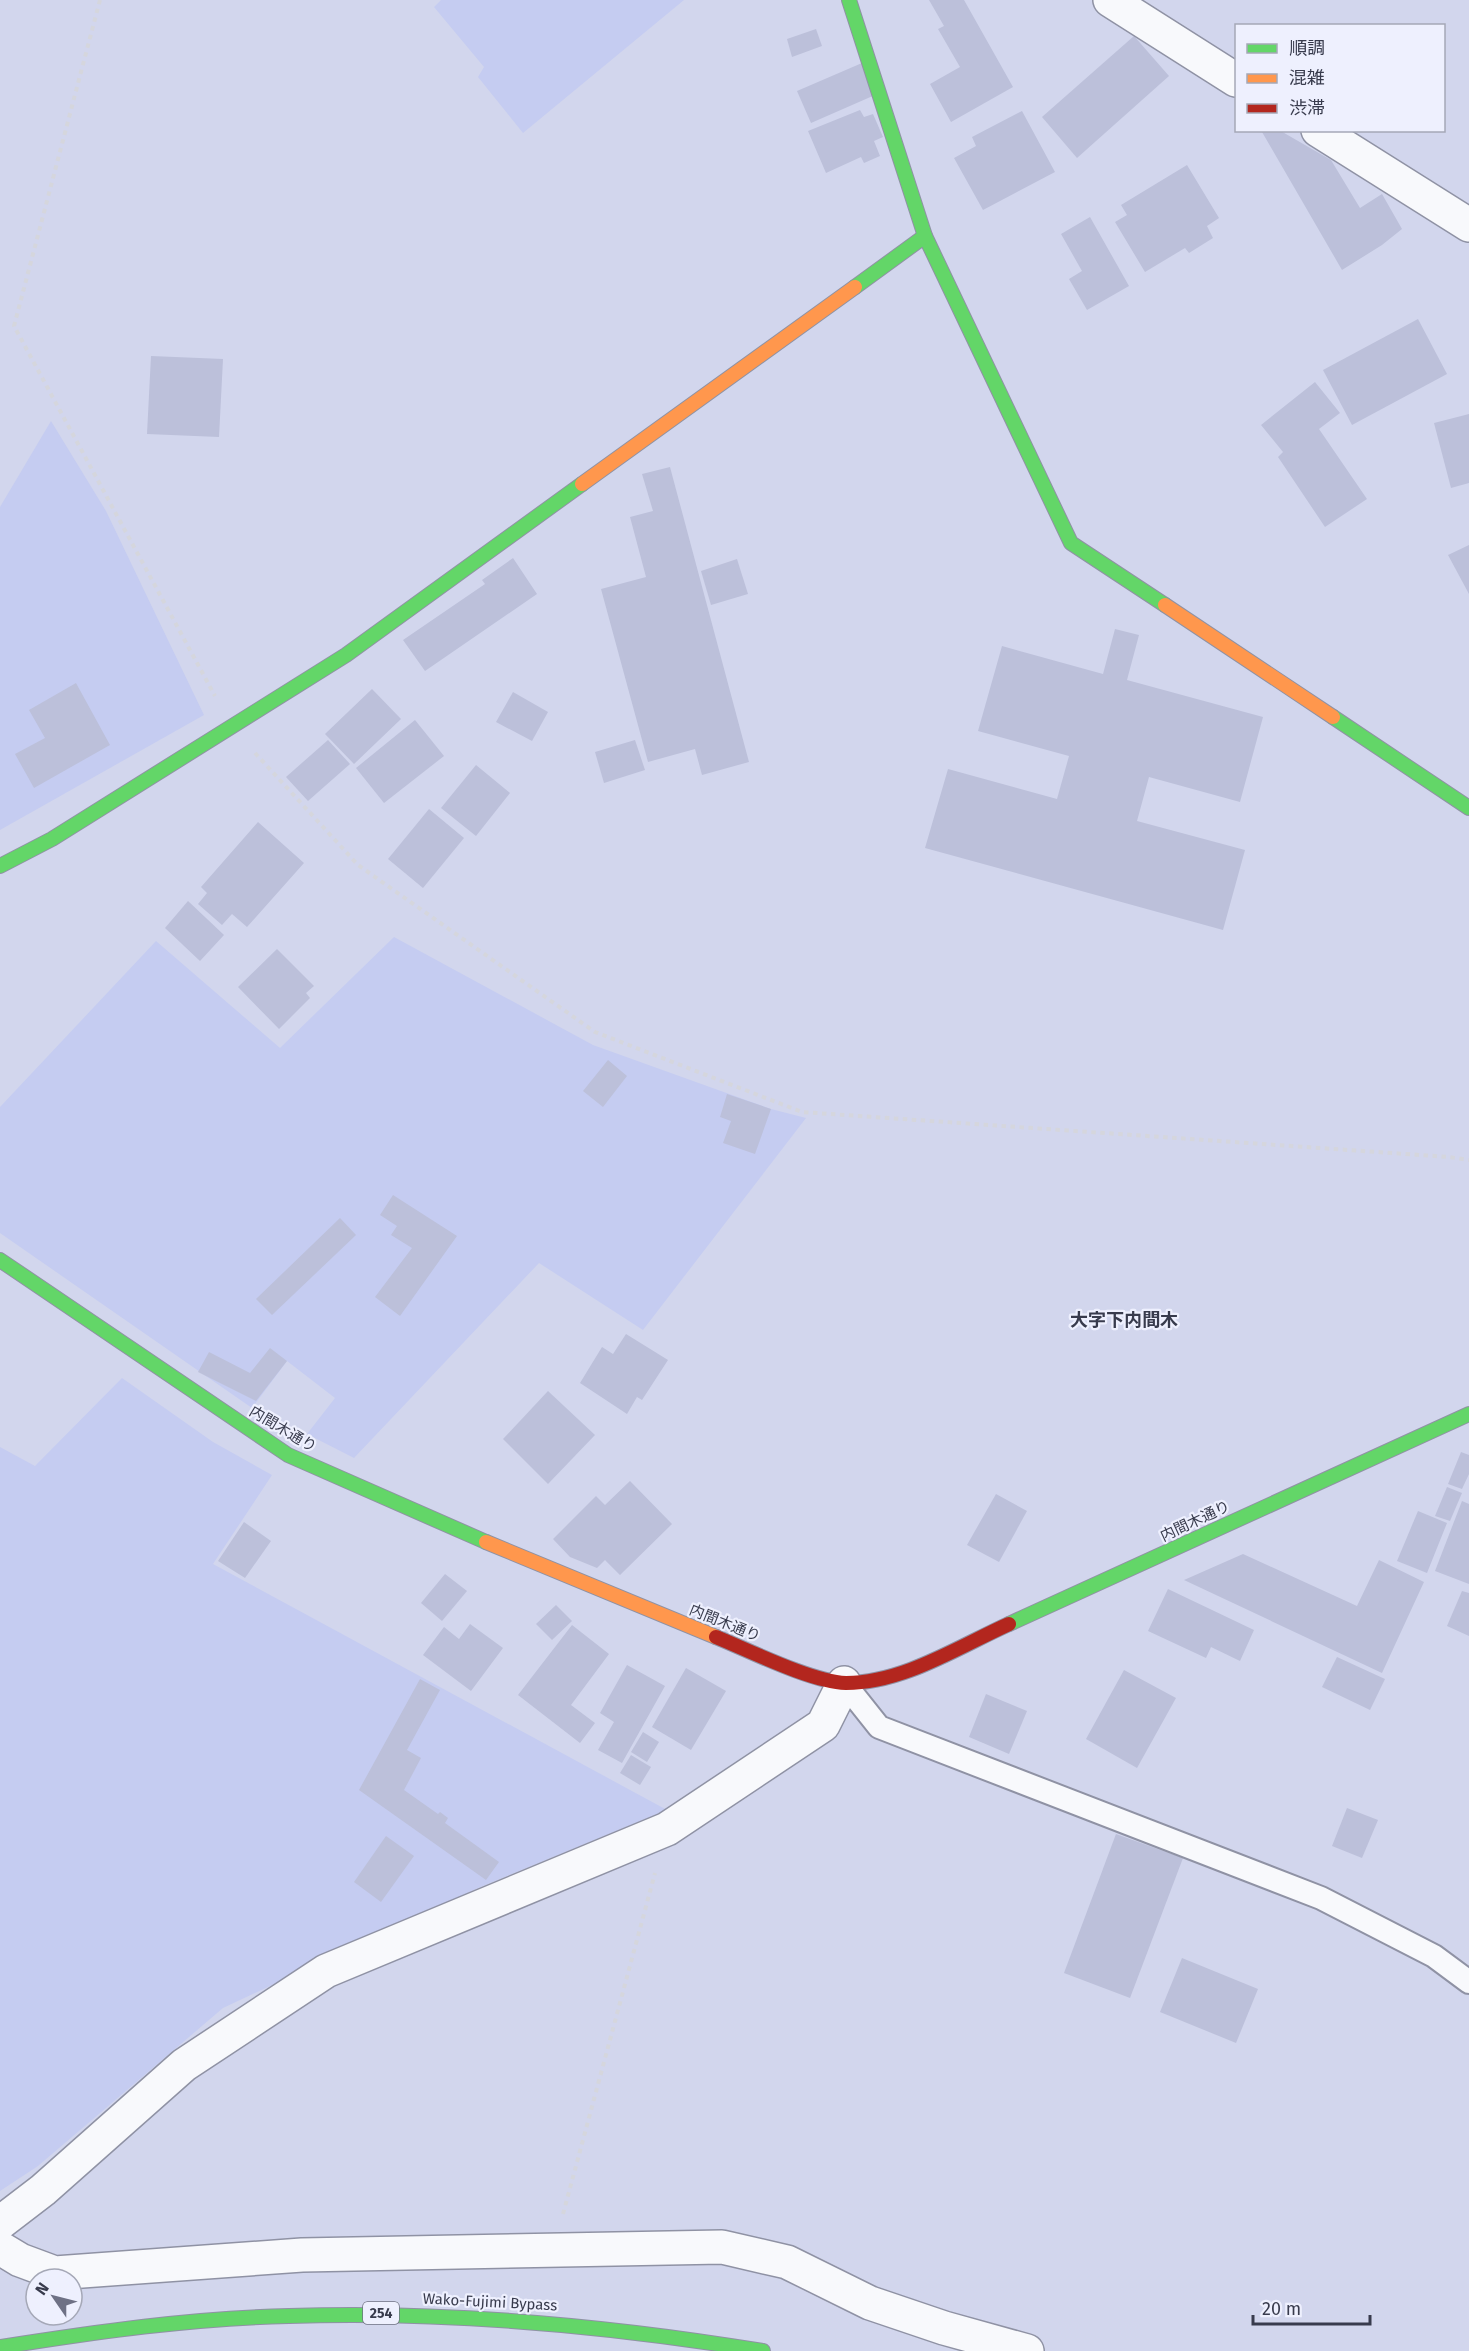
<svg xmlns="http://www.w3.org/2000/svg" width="1469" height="2351" viewBox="0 0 1469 2351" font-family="'Fira Sans','Noto Sans JP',sans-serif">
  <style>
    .built { fill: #c5ccf1 }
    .building { fill: #bcc0da }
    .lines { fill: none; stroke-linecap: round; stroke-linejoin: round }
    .lane-casing { stroke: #8f92a4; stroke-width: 26 }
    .street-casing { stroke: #8f92a4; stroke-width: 36 }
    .fast-casing { stroke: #8f92a4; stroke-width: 16 }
    .slow-casing { stroke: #8f92a4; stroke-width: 16 }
    .jam-casing { stroke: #8f92a4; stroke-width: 16 }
    .path { stroke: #d5d6dd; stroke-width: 4; stroke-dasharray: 4.5 4.5; stroke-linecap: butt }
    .lane { stroke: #f8f9fc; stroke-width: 22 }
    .street { stroke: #f8f9fc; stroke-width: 33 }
    .fast { stroke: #63d668; stroke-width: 14 }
    .slow { stroke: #ff974d; stroke-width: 14 }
    .jam { stroke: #b3261e; stroke-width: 14 }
    .labels { text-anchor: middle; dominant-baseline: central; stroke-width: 4.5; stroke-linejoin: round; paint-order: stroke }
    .shield { fill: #eef0fe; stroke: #6f7182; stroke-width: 1.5 }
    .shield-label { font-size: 14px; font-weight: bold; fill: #383b4d }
    .street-label { font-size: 15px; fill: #383b4d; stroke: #eef0fe }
    .quarter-label { font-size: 18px; font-weight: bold; fill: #383b4d; stroke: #eef0fe }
  </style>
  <rect width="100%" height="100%" fill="#d2d6ed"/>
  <g class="built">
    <path d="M441,0H684L523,133L478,77L484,67L434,7Z"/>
    <path d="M51,421L106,511L204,715L0,830V507Z"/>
    <path d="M394,937L593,1045L771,1109L806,1118L643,1330L539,1263L354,1458L307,1434L335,1398L287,1361L252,1408L0,1233V1107L156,941L280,1048Z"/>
    <path d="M122,1378L213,1442L272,1475L213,1564L667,1810L478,1888L223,2008L38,2166L0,2191V1447L35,1466Z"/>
  </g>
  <g class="building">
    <path d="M929,0H964L1013,87L951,122L930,84L960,67L938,29L944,26Z"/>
    <path d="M816,29L822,46L792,57L787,39Z"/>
    <path d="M1134,36L1169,76L1077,158L1042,117Z"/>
    <path d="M862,63L875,95L811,123L797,91Z"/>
    <path d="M860,110L864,117L873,114L883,137L874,141L880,156L864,163L861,157L826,173L808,131Z"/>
    <path d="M1022,111L1055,172L983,210L954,158L976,146L972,137Z"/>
    <path d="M1264,130H1279L1331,160L1360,208L1382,194L1402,229L1382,245L1342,270L1262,132Z"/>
    <path d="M1187,165L1219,218L1207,226L1213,238L1189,253L1185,248L1145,272L1115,222L1127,215L1121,205Z"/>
    <path d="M1090,217L1129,286L1087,310L1069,279L1082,271L1061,234Z"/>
    <path d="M1418,319L1447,374L1352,425L1323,370Z"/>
    <path d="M151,356L223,359L219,437L147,434Z"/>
    <path d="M1315,382L1340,413L1319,429L1367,499L1325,527L1278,457L1283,452L1261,425Z"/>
    <path d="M1469,414V483L1451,488L1434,423Z"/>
    <path d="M670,467L749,762L702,775L695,749L648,762L601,589L646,577L630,517L653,511L642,474Z"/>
    <path d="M1469,545V594L1448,555Z"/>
    <path d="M513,558L537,594L425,671L403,640L485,584L482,580Z"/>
    <path d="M737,559L748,594L711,605L701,571Z"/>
    <path d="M1115,629L1139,635L1127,680L1263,717L1240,802L1149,777L1137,821L1245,850L1223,930L925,848L948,769L1057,799L1069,756L978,731L1002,646L1103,674Z"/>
    <path d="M76,683L110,745L34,788L15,754L45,738L29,710Z"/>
    <path d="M372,689L401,719L354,764L325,734Z"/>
    <path d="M513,692L548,712L532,741L496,722Z"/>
    <path d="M415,720L444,756L384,803L356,768Z"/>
    <path d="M328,740L350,764L308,801L286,777Z"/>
    <path d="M635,740L645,770L604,783L595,752Z"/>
    <path d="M476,765L510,793L476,836L441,808Z"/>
    <path d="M429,809L464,838L423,888L388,859Z"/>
    <path d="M258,822L304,863L247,927L232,914L222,925L198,904L207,893L201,887Z"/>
    <path d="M188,901L224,935L200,961L165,928Z"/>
    <path d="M277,949L314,986L306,993L310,998L279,1029L238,987Z"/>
    <path d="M608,1060L627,1076L603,1107L583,1091Z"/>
    <path d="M727,1094L771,1109L755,1154L723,1143L731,1121L720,1117Z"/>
    <path d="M393,1195L457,1236L400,1316L375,1297L412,1248L391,1235L397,1226L380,1215Z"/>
    <path d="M340,1218L356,1235L272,1315L256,1299Z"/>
    <path d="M626,1334L668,1360L642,1400L637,1397L627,1414L580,1383L602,1347L613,1354Z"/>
    <path d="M270,1348L287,1361L256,1401L198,1372L209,1352L250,1373Z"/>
    <path d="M548,1391L595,1435L548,1484L503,1439Z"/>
    <path d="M1461,1452L1469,1455V1474L1462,1489L1448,1484Z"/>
    <path d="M630,1481L672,1524L620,1575L605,1560L597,1568L570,1557L553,1539L596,1496L605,1505Z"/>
    <path d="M1447,1487L1462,1493L1450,1521L1435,1516Z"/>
    <path d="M996,1494L1027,1511L999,1562L967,1545Z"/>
    <path d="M1462,1501L1469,1504V1584L1435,1571Z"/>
    <path d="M1418,1511L1447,1523L1427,1573L1397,1561Z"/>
    <path d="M244,1522L271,1541L245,1578L218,1561Z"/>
    <path d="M1243,1554L1357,1606L1379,1560L1424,1582L1382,1673L1184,1580Z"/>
    <path d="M445,1574L467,1591L442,1621L421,1603Z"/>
    <path d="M1168,1589L1254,1630L1240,1661L1211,1647L1206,1658L1148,1631Z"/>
    <path d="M1462,1591L1469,1593V1636L1447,1626Z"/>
    <path d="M556,1605L572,1621L552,1640L536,1624Z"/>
    <path d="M470,1624L503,1648L471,1691L423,1655L444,1627L459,1639Z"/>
    <path d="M572,1625L609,1654L571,1705L595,1723L580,1743L518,1695Z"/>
    <path d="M1337,1657L1385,1679L1370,1710L1322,1687Z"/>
    <path d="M627,1665L665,1686L622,1763L598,1750L614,1722L600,1713Z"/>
    <path d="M686,1668L726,1691L691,1750L652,1727Z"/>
    <path d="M1124,1670L1176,1698L1137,1768L1086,1739Z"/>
    <path d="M420,1679L440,1690L407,1750L421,1758L404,1790L438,1814L440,1812L448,1818L445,1823L499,1862L486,1880L359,1790Z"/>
    <path d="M986,1694L1027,1711L1009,1754L969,1737Z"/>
    <path d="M643,1732L659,1742L647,1762L631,1752Z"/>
    <path d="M631,1755L651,1767L640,1785L620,1773Z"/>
    <path d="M1347,1808L1378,1820L1362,1858L1332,1846Z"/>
    <path d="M1116,1834L1183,1858L1130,1998L1064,1973Z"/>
    <path d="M386,1836L414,1856L381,1902L354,1882Z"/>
    <path d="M1182,1958L1258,1989L1236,2043L1160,2012Z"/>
  </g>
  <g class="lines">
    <g class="lane-casing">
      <path id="lane" d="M844,1683L879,1727L1321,1898L1434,1956L1469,1982"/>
    </g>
    <g class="street-casing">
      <g id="street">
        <path d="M1110,0L1236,80"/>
        <path d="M1318,130L1469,225"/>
        <path d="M0,2223L43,2190L184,2065L326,1971L667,1829L823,1725L844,1683"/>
        <path d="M0,2248L20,2260L55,2273L302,2255L722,2247L787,2262L870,2303L944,2328L1027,2351"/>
      </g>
    </g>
    <g class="fast-casing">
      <g id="fast">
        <path d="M849,0L925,236L1071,543L1165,605"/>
        <path d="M855,287L925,236"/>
        <path d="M1333,717L1469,808"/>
        <path d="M0,866L52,839L346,655L582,484"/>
        <path d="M0,1260L288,1455L486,1542"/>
        <path d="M1009,1624L1469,1414"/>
        <path d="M0,2347C96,2332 192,2318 289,2316C449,2311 605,2325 763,2351"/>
      </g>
    </g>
    <g class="slow-casing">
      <g id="slow">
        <path d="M582,484L855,287"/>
        <path d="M1165,605L1333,717"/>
        <path d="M486,1542L716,1637"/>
      </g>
    </g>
    <g class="jam-casing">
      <path id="jam" d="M716,1637C748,1650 812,1682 846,1683C903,1683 958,1647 1009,1624"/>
    </g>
    <g class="path">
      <path d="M100,0L14,326L215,696"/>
      <path d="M255,753L358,865L595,1032L802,1112L1449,1157L1469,1160"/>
      <path d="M563,2214L655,1873"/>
    </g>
    <use href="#lane" class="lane"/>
    <use href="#street" class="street"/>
    <use href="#fast" class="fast"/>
    <use href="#slow" class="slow"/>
    <use href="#jam" class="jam"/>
  </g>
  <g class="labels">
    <rect class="shield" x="363" y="2302" width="36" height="22" rx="4.5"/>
    <g class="shield-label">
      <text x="381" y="2313">254</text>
    </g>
    <g class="street-label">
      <text transform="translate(283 1429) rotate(31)">内間木通り</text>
      <text transform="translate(1195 1521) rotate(-25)">内間木通り</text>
      <text transform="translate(725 1623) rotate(22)">内間木通り</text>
      <text transform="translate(490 2302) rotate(3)">Wako-Fujimi Bypass</text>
    </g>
    <g class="quarter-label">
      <text x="1124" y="1320">大字下内間木</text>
    </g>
  </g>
  <rect x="1235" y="24" width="210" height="108" fill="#eef0fe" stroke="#a5a8b7" stroke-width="1.5"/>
  <rect x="1247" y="44" width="30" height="9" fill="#63d668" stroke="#a5a8b7" stroke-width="1.5"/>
  <text x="1289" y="54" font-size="18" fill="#383b4d">順調</text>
  <rect x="1247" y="74" width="30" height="9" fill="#ff974d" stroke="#a5a8b7" stroke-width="1.5"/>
  <text x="1289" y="84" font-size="18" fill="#383b4d">混雑</text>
  <rect x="1247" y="104" width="30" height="9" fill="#b3261e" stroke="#a5a8b7" stroke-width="1.5"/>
  <text x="1289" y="114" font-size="18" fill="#383b4d">渋滞</text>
  <g transform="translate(54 2297) rotate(305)"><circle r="28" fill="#eef0fe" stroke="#a5a8b7" stroke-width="1.5"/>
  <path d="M0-4.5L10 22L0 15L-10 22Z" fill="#6e7185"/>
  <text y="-9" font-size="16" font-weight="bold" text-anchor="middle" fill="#383b4d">N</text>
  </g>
  <path d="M1253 2315v9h117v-9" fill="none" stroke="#383b4d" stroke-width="3"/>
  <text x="1262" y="2315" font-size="18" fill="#383b4d" stroke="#eef0fe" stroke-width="4.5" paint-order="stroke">20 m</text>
</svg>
